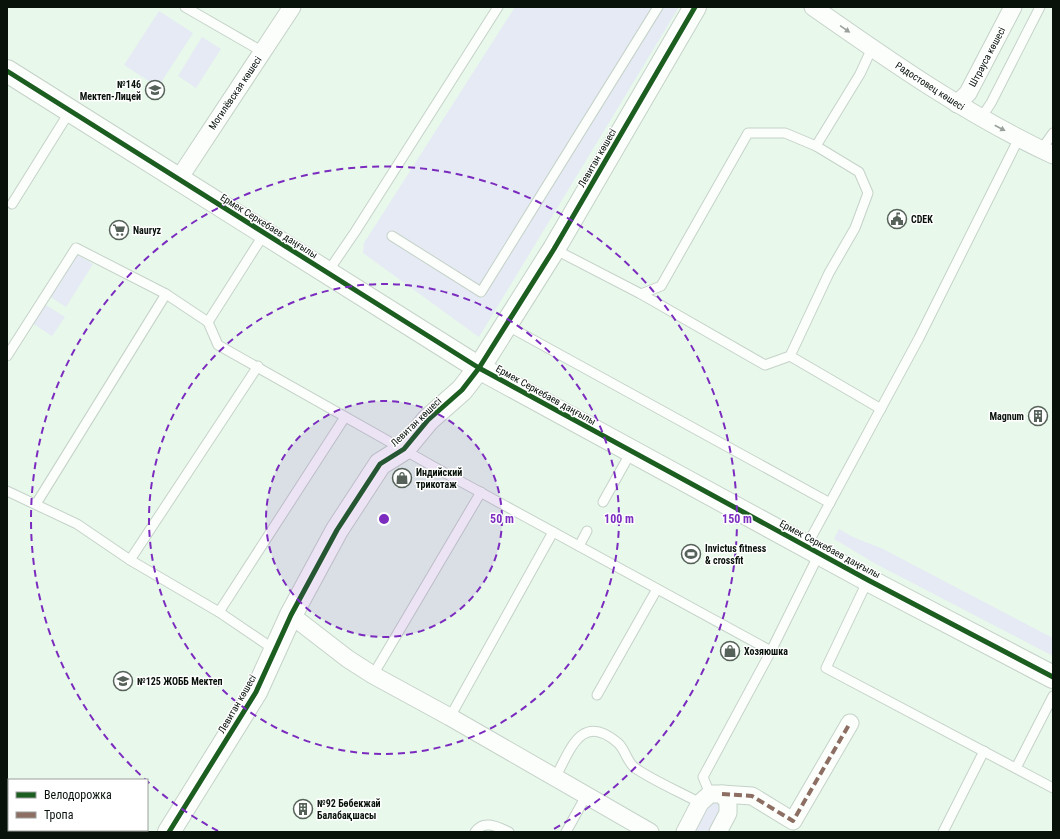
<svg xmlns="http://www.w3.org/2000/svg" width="1060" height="839" viewBox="0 0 1060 839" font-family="'Roboto Condensed',sans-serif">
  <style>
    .green { fill: #e5eaf4 }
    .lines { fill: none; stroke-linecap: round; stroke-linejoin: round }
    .lane-casing { stroke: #c5d2c8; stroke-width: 11 }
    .street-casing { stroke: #c5d2c8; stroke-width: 19 }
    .secondary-casing { stroke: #c5d2c8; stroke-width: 24 }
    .lane { stroke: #fcfefc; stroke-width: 9 }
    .street { stroke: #fcfefc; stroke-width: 17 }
    .secondary { stroke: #fcfefc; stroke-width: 22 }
    .quiet { stroke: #8d6e63; stroke-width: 4; stroke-dasharray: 8 4; stroke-linecap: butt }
    .cycleway-casing { stroke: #fff; stroke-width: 8 }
    .cycleway { stroke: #1b5e20; stroke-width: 5 }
    .oneway { fill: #9aa09c }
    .ring { fill: none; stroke: #7b2cbf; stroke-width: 2; stroke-dasharray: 7 5 }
    .labels { text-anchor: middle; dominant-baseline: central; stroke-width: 3; stroke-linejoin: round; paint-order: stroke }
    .street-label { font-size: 10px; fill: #08120b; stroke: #fff }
    .poi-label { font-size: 10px; font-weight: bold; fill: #08120b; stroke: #fff; text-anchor: start }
    .centre { fill: #7b2cbf; stroke: #fff; stroke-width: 2 }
    .ring-label { font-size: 12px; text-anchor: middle; font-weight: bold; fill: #7b2cbf; stroke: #fff; stroke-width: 3; stroke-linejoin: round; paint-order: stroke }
  </style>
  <rect width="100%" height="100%" fill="#e8f8eb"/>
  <g class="green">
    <path d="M515,7H679L479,337L363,253L364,243Z"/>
    <path d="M159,11L193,33L158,87L124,65Z"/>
    <path d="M202,37L221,49L196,88L178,76Z"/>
    <path d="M73,252L93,264L66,307L46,294Z"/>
    <path d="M41,302L65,317L52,336L29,321Z"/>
    <path d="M839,529L853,537L883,549L1053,638V656L876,564L834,539Z"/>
    <path d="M722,794L717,832H685L700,803Z"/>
  </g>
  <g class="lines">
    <g class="lane-casing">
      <g id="lane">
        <path d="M185,7L263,52"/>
        <path d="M981,118L991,103L1040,7"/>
        <path d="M1041,150L1053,133"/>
        <path d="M12,204L70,111"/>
        <path d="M392,236L481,292L658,7"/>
        <path d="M554,249L641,294L765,365L790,356L829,273L855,228L868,193L859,172L816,146L860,74L872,48"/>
        <path d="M327,273L355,232L498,7"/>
        <path d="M641,294L661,286L748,133H785L816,146"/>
        <path d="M208,322L264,234"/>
        <path d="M506,325L830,503"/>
        <path d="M7,356L76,248L166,294L208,322L218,345L436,468L771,651"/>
        <path d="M790,356L881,409"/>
        <path d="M7,491L77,524L130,560L219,612L275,650"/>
        <path d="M603,502L631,452"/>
        <path d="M36,504L166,294"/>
        <path d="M579,546L587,531"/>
        <path d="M806,547L919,338L1019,138"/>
        <path d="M130,560L258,366"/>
        <path d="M868,580L826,668L1053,788"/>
        <path d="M219,612L345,417"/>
        <path d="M373,675L481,492"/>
        <path d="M597,695L657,589"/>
        <path d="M450,717L553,532"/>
        <path d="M1016,768L1053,696"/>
        <path d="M555,778C570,751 581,711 618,743C625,749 627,762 635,768C654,781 680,792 700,803"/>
        <path d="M710,794L703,777L771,651L819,554"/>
        <path d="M475,832C484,819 498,827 509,832"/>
        <path d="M566,832L586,796"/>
        <path d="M943,832L984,751"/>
      </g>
    </g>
    <g class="street-casing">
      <g id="street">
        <path d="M813,7C890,61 967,115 1053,155"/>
        <path d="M957,104L968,93L1013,7"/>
        <path d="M178,180L292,7"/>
        <path d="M291,615L348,659L373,675L450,717L650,832"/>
        <path d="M722,794L752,796L793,821L850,723"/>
        <path d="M685,832L700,803L710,794H722L728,802V813L718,832"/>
      </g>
    </g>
    <g class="secondary-casing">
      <g id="secondary">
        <path d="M7,71L479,368L868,580L1053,677"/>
        <path d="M169,832L256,692L291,615L337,530L380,464L404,449L428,420L462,390L479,368L554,249L695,7"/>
      </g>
    </g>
    <use href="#lane" class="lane"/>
    <use href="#street" class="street"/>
    <use href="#secondary" class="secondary"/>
    <path class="quiet" d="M722,794L752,796L793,821L850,723"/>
    <g class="cycleway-casing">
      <g id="cycleway">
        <path d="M7,71L479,368L868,580L1053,677"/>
        <path d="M169,832L256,692L291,615L337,530L380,464L404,449L428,420L462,390L479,368L554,249L695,7"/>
      </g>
    </g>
    <use href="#cycleway" class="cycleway"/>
  </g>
  <defs><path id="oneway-solid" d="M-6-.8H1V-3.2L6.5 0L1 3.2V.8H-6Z"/></defs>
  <g class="oneway">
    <use href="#oneway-solid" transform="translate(845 29) rotate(35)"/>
    <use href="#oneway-solid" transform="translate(1000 128) rotate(28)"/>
  </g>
  <circle cx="384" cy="519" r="118" fill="#7b2cbf" fill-opacity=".12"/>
  <g class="ring">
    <circle cx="384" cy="519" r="118"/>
    <circle cx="384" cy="519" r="235"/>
    <path d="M218 831A353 353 0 1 1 550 831"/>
  </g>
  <defs>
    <g id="school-ring" transform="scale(1)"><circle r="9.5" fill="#fff" stroke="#566259" stroke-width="1.5"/><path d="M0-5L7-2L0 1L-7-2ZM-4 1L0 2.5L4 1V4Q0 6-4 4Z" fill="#566259"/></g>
    <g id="civic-ring" transform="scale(1)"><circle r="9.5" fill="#fff" stroke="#566259" stroke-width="1.5"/><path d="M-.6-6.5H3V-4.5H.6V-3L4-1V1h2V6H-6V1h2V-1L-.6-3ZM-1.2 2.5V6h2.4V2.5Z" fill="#566259"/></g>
    <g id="supermarket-ring" transform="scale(1)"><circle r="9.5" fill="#fff" stroke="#566259" stroke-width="1.5"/><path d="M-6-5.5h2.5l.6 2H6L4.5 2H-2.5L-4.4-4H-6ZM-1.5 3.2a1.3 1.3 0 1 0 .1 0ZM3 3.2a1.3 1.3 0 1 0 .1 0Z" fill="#566259"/></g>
    <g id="building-ring" transform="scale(1)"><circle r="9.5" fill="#fff" stroke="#566259" stroke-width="1.5"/><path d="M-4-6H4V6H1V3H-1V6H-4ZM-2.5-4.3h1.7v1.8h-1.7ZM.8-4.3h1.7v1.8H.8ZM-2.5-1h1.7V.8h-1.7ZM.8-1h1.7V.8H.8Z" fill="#566259"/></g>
    <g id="shop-ring" transform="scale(1)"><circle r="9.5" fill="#fff" stroke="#566259" stroke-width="1.5"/><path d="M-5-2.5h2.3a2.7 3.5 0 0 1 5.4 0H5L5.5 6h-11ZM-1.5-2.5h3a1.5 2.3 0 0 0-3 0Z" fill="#566259"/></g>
    <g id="stadium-ring" transform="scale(1)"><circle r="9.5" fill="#fff" stroke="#566259" stroke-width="1.5"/><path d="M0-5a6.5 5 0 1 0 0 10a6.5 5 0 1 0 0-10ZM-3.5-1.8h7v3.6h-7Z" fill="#566259"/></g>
  </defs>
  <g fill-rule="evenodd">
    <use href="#school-ring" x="155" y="90"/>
    <use href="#civic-ring" x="897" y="219"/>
    <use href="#supermarket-ring" x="119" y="230"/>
    <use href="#building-ring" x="1038" y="416"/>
    <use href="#shop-ring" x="402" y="478"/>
    <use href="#stadium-ring" x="691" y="554"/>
    <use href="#shop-ring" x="730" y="651"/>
    <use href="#school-ring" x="123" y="681"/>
    <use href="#building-ring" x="303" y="809"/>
  </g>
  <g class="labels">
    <g class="street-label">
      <text transform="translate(987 57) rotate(-62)">Штрауса көшесі</text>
      <text transform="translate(930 86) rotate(33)">Радостовец көшесі</text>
      <text transform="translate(235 93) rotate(-56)">Могилёвская көшесі</text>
      <text transform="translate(597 158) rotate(-60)">Левитан көшесі</text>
      <text transform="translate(269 226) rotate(32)">Ермек Серкебаев даңғылы</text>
      <text transform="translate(546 395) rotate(29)">Ермек Серкебаев даңғылы</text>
      <text transform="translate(416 422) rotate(-44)">Левитан көшесі</text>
      <text transform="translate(830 549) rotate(28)">Ермек Серкебаев даңғылы</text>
      <text transform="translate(237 704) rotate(-60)">Левитан көшесі</text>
    </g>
    <g class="poi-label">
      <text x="141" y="84" text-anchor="end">№146<tspan x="141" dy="12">Мектеп-Лицей</tspan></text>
      <text x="911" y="219">CDEK</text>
      <text x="133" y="230">Nauryz</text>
      <text x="1024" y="416" text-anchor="end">Magnum</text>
      <text x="416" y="472">Индийский<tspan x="416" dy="12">трикотаж</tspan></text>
      <text x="705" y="548">Invictus fitness<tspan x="705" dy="12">&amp; crossfit</tspan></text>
      <text x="744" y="651">Хозяюшка</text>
      <text x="137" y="681">№125 ЖОББ Мектеп</text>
      <text x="317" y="803">№92 Бөбекжай<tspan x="317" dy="12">Балабақшасы</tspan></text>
    </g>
  </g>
  <circle cx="384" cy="519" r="6" class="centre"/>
  <g class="ring-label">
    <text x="502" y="523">50 m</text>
    <text x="619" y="523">100 m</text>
    <text x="737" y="523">150 m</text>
  </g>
  <rect width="1060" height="839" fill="none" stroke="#08120b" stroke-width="16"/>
  <rect x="8" y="779" width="140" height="52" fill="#ffffff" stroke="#9ca09d"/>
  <rect x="16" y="792" width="20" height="6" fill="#1b5e20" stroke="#9ca09d"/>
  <text x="44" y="799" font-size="12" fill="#08120b">Велодорожка</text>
  <rect x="16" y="812" width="20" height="6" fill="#8d6e63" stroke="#9ca09d"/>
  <text x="44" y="819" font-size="12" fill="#08120b">Тропа</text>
</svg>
